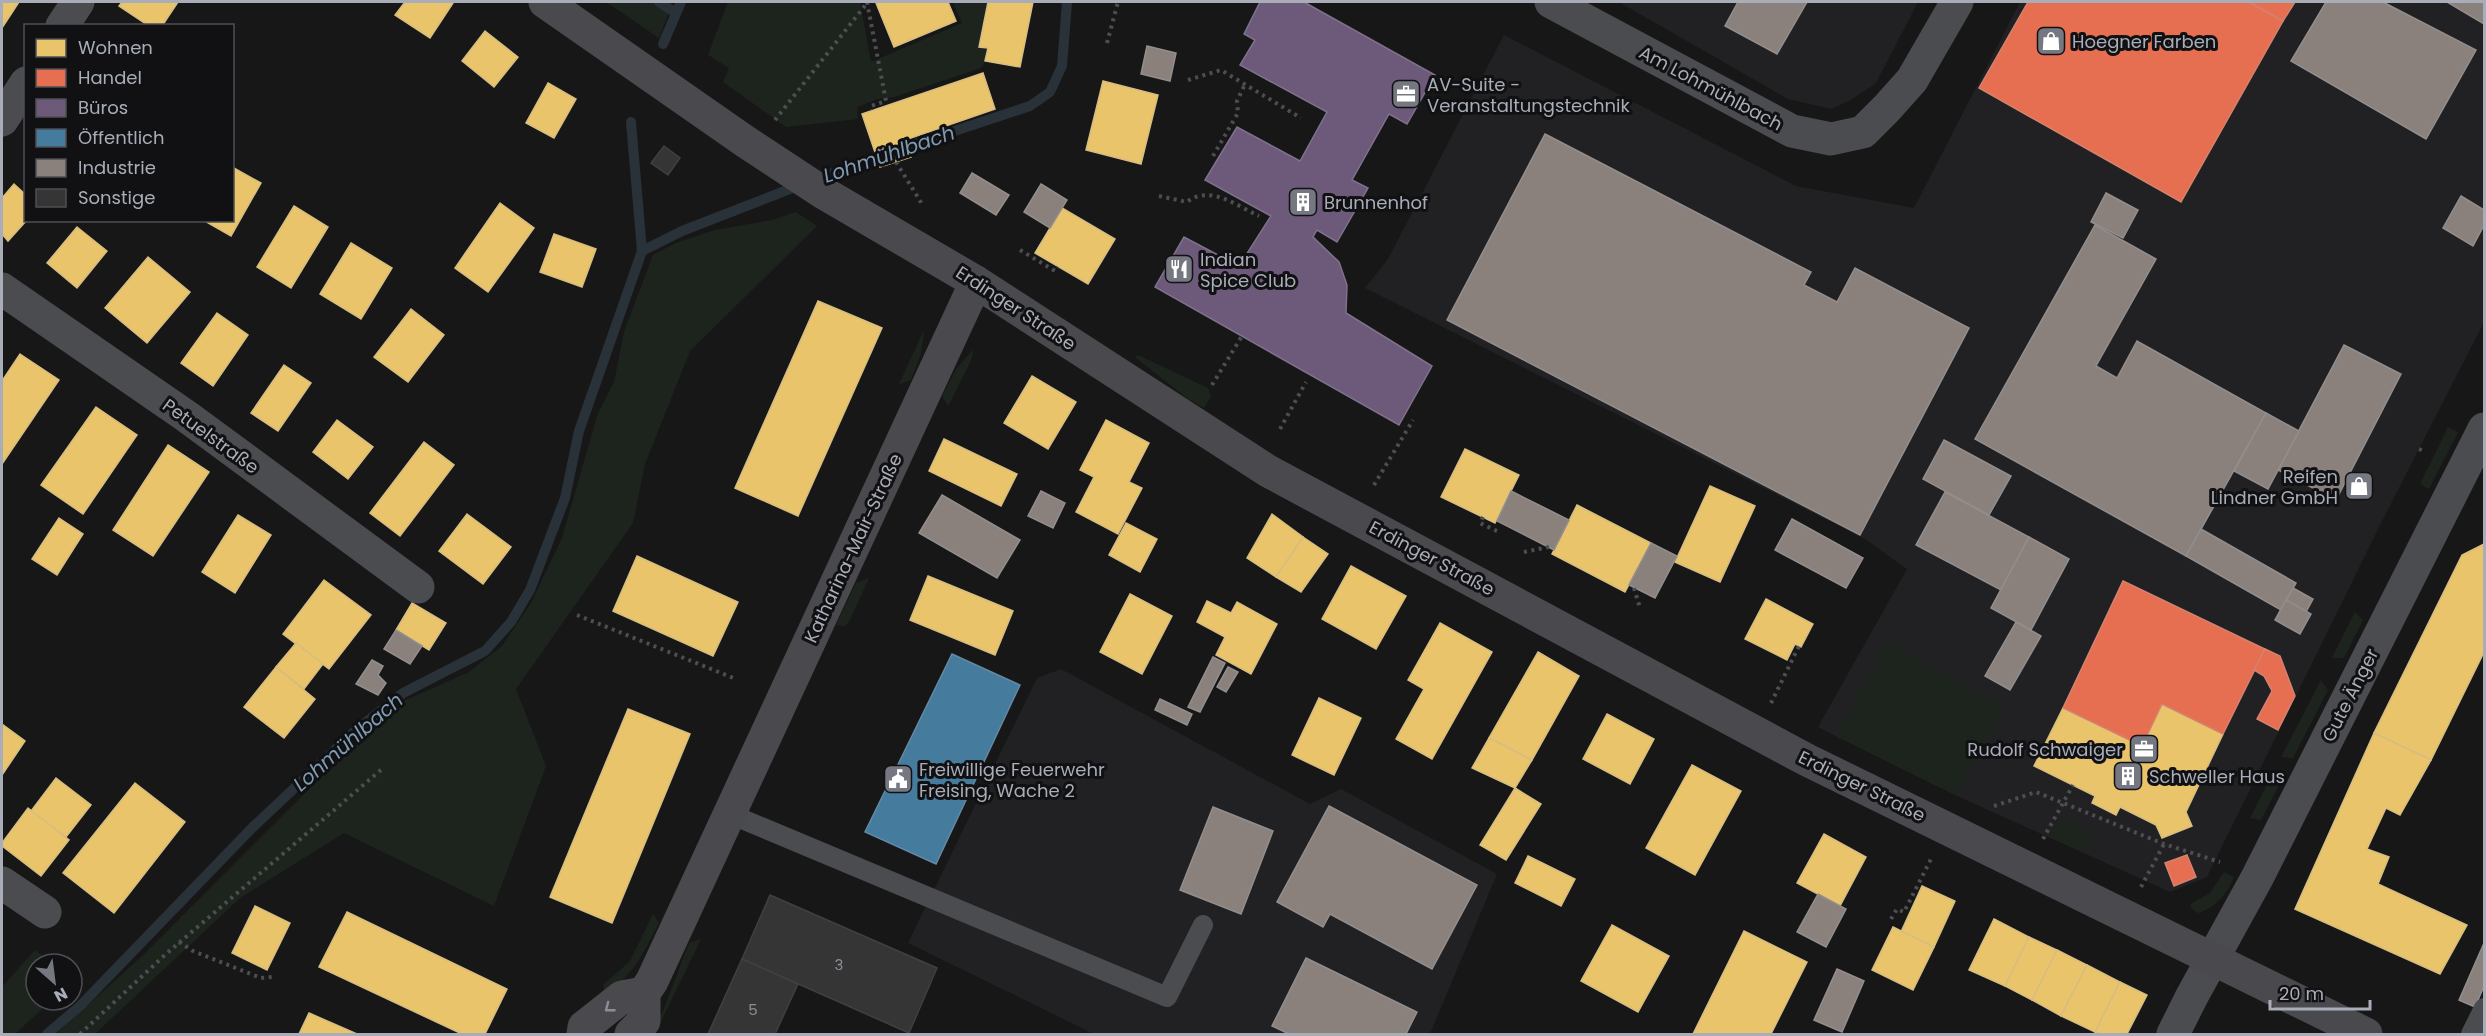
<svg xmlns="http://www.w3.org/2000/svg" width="2486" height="1036" viewBox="0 0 2486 1036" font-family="Poppins,sans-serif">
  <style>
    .built { fill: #212123 }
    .green { fill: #1d241e }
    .homes { fill: #e9c46a; stroke: #d6bd81; stroke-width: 1.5 }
    .shops { fill: #e76f51; stroke: #d48270; stroke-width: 1.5 }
    .offices { fill: #6d597a; stroke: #7f728d; stroke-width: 1.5 }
    .public { fill: #457b9d; stroke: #638aa5; stroke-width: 1.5 }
    .industry { fill: #8a817c; stroke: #938e8e; stroke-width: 1.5 }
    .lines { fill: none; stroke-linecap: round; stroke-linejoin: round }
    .stream { stroke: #2a3239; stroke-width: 10 }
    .building { fill: #353536; stroke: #3f4043; stroke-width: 1.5 }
    .path { stroke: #4d4e52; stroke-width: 4; stroke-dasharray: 3 4.5; stroke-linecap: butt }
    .lane { stroke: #4b4c50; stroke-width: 20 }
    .street { stroke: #4b4c50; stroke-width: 33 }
    .secondary { stroke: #4a4a4e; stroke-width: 33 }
    .oneway { stroke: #8c8f98 }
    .labels { text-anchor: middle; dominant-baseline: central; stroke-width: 6; stroke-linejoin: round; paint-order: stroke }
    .number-label { font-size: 15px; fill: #8b8f98 }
    .poi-label { font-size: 18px; fill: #a8adb8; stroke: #111113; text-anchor: start }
    .street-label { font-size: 18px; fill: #a8adb8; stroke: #111113 }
    .water-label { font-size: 20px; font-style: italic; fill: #7f9bb3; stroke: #111113 }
  </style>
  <rect width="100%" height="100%" fill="#171717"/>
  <g class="built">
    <path d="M1619,2H1918L1876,83L1851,100L1831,109L1788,99Z"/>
    <path d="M2020,2H2484V322L2380,525L2207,877L2170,892L1955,795L1818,727L1907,569L1865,539L1365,288L1388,259L1504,35L1796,186L1914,208Z"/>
    <path d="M1061,669L1310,804L1341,789L1497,874L1430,1034H1094L908,943L1037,678Z"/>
  </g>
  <g class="green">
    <path d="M606,2H652L669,13L659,38Z"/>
    <path d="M728,2H860L871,62L962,23L953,2H988L979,46L988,48L985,61L981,68L894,97L878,99L857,107L858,119L786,127L723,82L729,68L708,55Z"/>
    <path d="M796,212L817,226L690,351L645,464L633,523L516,689L546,766L494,906L344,833L240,898L95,1034H56L140,958L351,747L397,704L469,672L502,646L531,603L562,538L597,416L614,382L624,332L653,255L676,243L715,230L772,220Z"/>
    <path d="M924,330L921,354L911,380L899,384Z"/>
    <path d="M974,349L970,363L948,406L942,396L957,368Z"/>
    <path d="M1138,355L1208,388L1211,396L1204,408L1188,399L1135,357Z"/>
    <path d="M2448,427L2458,432L2429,489L2420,484Z"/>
    <path d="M869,578L849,622L844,626L836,625L856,583Z"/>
    <path d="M2355,612L2363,620L2344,658H2332Z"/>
    <path d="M1887,642L2005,708L1955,795L1835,736Z"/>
    <path d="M2321,680L2328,690L2293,758L2281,757Z"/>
    <path d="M2271,777L2279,785L2261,820L2250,818Z"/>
    <path d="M2061,816L2094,833L2084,853L2050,837Z"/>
    <path d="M2224,872L2234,877C2228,893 2215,908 2198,913L2192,909L2190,904L2210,893Z"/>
    <path d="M653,914L659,923C641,957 636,971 606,995L603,985L630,961Z"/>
    <path d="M701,939L655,1034H648L663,1011L689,943Z"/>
    <path d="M35,950L55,964H36V1000H52L15,1034H2V987Z"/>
  </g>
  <g class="homes">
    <path d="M2,2H19L2,28Z"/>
    <path d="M122,2H178L162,26H149L119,6Z"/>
    <path d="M405,2H451L453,3L430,38L395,15Z"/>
    <path d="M879,2H948L956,21L894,47L876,3Z"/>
    <path d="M988,2H1033L1020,67L985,61L988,48L979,47Z"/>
    <path d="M485,31L518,57L494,87L462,61Z"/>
    <path d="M983,73L995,109L905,140L911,157L880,167L862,114Z"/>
    <path d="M1103,81L1158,95L1141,164L1086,150Z"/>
    <path d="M548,83L576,99L554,138L526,123Z"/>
    <path d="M232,167L261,183L231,236L203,220H232Z"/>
    <path d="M14,184L26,195L27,220L8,241L2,234V198Z"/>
    <path d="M500,203L534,228L488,292L455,268Z"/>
    <path d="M294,206L328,227L291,288L257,267Z"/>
    <path d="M1062,208L1115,239L1088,284L1035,253Z"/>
    <path d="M77,227L107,251L77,288L47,263Z"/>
    <path d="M554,234L596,249L582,287L540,272Z"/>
    <path d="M351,243L392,268L361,319L320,294Z"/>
    <path d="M148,257L190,292L147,343L105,308Z"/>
    <path d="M818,301L882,328L798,516L735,488Z"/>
    <path d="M411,309L444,335L408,382L374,357Z"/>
    <path d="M217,313L248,335L213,386L181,363Z"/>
    <path d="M20,354L59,380L2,464V381Z"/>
    <path d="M284,365L311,383L278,431L251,413Z"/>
    <path d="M1032,376L1076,402L1048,449L1004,423Z"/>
    <path d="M96,407L137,435L83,514L41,485Z"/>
    <path d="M337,420L373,447L348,479L313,452Z"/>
    <path d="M1106,420L1149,443L1129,482L1142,488L1118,534L1076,512L1094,477L1080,470Z"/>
    <path d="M944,439L1017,474L1001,506L929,471Z"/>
    <path d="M424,442L454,465L400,536L370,513Z"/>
    <path d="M168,445L209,472L153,556L113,530Z"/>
    <path d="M1465,449L1519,475L1495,523L1441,497Z"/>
    <path d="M1710,486L1755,506L1720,582L1675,562Z"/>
    <path d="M1577,505L1651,543L1625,592L1552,554Z"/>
    <path d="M467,514L511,547L483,584L439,551Z"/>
    <path d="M1272,514L1303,537L1276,577L1247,558Z"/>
    <path d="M238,515L271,535L235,593L202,572Z"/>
    <path d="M59,518L83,534L57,575L32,559Z"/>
    <path d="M1126,523L1157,539L1140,572L1109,555Z"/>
    <path d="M1303,537L1328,554L1301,592L1276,577Z"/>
    <path d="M2484,544V652L2431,760L2374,733L2462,555Z"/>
    <path d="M637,556L738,602L713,656L613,611Z"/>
    <path d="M1351,566L1406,596L1376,649L1322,619Z"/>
    <path d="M928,576L1013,611L995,655L910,620Z"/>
    <path d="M324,580L371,615L329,669L283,634Z"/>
    <path d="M1130,594L1172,616L1142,674L1100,652Z"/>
    <path d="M1766,599L1813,624L1801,647L1795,644L1787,660L1745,639Z"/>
    <path d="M1207,601L1231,613L1237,602L1277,624L1251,674L1216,655L1225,637L1197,622Z"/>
    <path d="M412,603L446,623L429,650L396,630Z"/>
    <path d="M1440,623L1492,652L1432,759L1396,739L1424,689L1408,680Z"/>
    <path d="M296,643L323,664L304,689L276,667Z"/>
    <path d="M1538,652L1579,676L1532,760L1489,738Z"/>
    <path d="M276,667L315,699L284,738L244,707Z"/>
    <path d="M1319,698L1361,718L1334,775L1292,755Z"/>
    <path d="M2162,704L2223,734L2186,812L2192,826L2162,838L2156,825L2120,807L2116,815L2092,803L2095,796L2034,766L2063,708L2142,746Z"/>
    <path d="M628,709L690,734L612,923L550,897Z"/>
    <path d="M1607,714L1654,739L1630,784L1583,759Z"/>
    <path d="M2,724L25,741L2,775Z"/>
    <path d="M2374,733L2431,760L2400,815L2386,808L2367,849L2389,857L2378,884L2467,925L2440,974L2295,909Z"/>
    <path d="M1489,738L1532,760L1515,788L1472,768Z"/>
    <path d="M1692,765L1741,791L1695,875L1646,848Z"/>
    <path d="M56,778L91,805L66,837L31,811Z"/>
    <path d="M135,783L185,822L114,913L63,873Z"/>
    <path d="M1515,788L1541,804L1506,860L1480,845Z"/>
    <path d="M28,808L69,840L41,876L2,846V843Z"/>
    <path d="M1824,834L1866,857L1840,906L1797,883Z"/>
    <path d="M1528,856L1575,879L1561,906L1515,883Z"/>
    <path d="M1922,886L1955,901L1934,947L1901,932Z"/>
    <path d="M255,906L290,923L267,970L232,953Z"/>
    <path d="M347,912L507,989L485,1034H462L319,967Z"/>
    <path d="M1994,919L2029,937L2005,986L1969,970Z"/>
    <path d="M1612,925L1669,956L1638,1012L1581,981Z"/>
    <path d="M1893,927L1934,947L1913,990L1872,970Z"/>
    <path d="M1744,931L1807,962L1771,1034H1693Z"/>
    <path d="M2029,937L2057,950L2032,1000L2005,986Z"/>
    <path d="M2057,950L2087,965L2061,1016L2032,1000Z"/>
    <path d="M2087,965L2120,982L2095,1032L2061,1016Z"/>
    <path d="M2120,982L2147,995L2127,1034H2101L2095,1032Z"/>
    <path d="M309,1013L357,1034H299Z"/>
  </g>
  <g class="shops">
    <path d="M2028,2H2249L2283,21L2181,202L1979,88Z"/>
    <path d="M2249,2H2295L2283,21Z"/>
    <path d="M2123,581L2265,649L2223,734L2162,704L2142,746L2063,708Z"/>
    <path d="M2265,649L2280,656L2295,696L2278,730L2257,719L2272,691L2264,676L2254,670Z"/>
    <path d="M2187,855L2196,877L2174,886L2165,863Z"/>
  </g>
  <path class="offices" d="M1260,2H1304L1435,75L1407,124L1389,114L1352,180L1368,188L1337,242L1317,230L1313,237L1339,262L1347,285L1346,313L1432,366L1399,425L1155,287L1184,237L1239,266L1271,216L1205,180L1237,127L1300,161L1327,112L1240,65L1255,40L1244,34Z"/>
  <path class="public" d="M952,654L1020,685L936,864L865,832Z"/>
  <g class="industry">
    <path d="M1738,2H1807L1777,54L1725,26Z"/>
    <path d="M2326,2H2383L2476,50L2426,139L2291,61Z"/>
    <path d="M2447,2H2484V24Z"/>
    <path d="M1147,46L1176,53L1170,81L1141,74Z"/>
    <path d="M1545,134L1811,272L1804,285L1837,302L1855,268L1969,328L1860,535L1447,320Z"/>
    <path d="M972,173L1009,195L996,215L960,193Z"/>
    <path d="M1041,184L1067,200L1050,228L1024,212Z"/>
    <path d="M2106,193L2138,210L2123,238L2091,222Z"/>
    <path d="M2461,196L2484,210V225L2473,246L2443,228Z"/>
    <path d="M2095,225L2156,259L2096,366L2117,378L2137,341L2266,413L2186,556L1975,439Z"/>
    <path d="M2344,345L2401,374L2336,500L2278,470Z"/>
    <path d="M2266,413L2299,431L2268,489L2234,471Z"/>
    <path d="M1944,440L2011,476L1989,515L1923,479Z"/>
    <path d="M1041,491L1065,503L1053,528L1028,516Z"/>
    <path d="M1511,491L1569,520L1554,550L1497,521Z"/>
    <path d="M1945,492L2029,537L2001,590L1916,545Z"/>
    <path d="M942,495L1020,540L997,578L919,533Z"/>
    <path d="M1792,519L1863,558L1846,588L1775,550Z"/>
    <path d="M2201,529L2296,583L2281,610L2186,556Z"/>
    <path d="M2029,537L2069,559L2031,630L1991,608Z"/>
    <path d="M1651,543L1677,556L1655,598L1629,585Z"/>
    <path d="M2293,588L2313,599L2306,612L2286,600Z"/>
    <path d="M2286,600L2311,614L2300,634L2275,620Z"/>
    <path d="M2016,622L2041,636L2010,690L1985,676Z"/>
    <path d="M396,630L422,646L410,664L384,649Z"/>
    <path d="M1213,657L1225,663L1200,712L1188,707Z"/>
    <path d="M372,660L383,666L378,675L386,683L378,695L356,684Z"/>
    <path d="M1228,667L1238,672L1226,692L1217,687Z"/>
    <path d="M1160,699L1192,714L1187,725L1155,710Z"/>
    <path d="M1329,806L1477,885L1432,969L1330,914L1323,927L1277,902Z"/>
    <path d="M1213,807L1273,831L1241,914L1180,890Z"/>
    <path d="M1818,894L1846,909L1826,947L1797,932Z"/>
    <path d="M2484,943V986L2475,1007L2459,1000Z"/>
    <path d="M1306,958L1417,1012L1406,1034H1289L1272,1026Z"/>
    <path d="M1837,969L1864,981L1842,1032L1814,1020Z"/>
  </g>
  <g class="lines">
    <g class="stream">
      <path d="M659,2L676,13"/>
      <path d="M663,44L681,2"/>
      <path d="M631,122L642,251"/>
      <path d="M815,180L870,159L1030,106L1050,92L1062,66L1067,2"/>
      <path d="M47,1034L80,1006L252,828L355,731L403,693L485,651L511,622L530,590L565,498L579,431L642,251L682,231L800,185"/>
    </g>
  </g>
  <g class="building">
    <path d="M664,146L680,158L668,175L651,163Z"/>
    <path d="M770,895L937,968L909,1033L742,959Z"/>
    <path d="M742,959L798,984L775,1034H708Z"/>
  </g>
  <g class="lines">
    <g class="path">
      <path d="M867,2L886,101L871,106L872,110"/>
      <path d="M1107,43L1118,2"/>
      <path d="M1188,80L1221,70L1301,118"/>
      <path d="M775,120L867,3"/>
      <path d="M1213,156L1238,113L1237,101L1245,84"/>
      <path d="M896,162L922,204"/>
      <path d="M1159,196L1187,202C1210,184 1237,206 1259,216"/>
      <path d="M1020,250L1055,271L1058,267"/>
      <path d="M1212,385L1242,336"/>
      <path d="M1280,429L1306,382"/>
      <path d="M2419,449L2424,451"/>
      <path d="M1374,485L1413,420"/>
      <path d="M1483,517L1480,523L1501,533"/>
      <path d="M1524,552L1549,547"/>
      <path d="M1634,588L1640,608"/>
      <path d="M577,615L736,679"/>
      <path d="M1771,703L1799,646"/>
      <path d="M1994,806L2036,792L2164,844L2220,862"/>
      <path d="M2043,839L2073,785"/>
      <path d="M2141,887L2164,844"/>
      <path d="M1891,919L1897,909L1904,912L1931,859"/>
      <path d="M179,942L193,951L261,978L272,977"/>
      <path d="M80,1034L166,954L382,769"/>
    </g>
    <g class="lane">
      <path d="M730,814L1167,997L1203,925"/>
      <path d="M2471,1034L2484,1008"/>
    </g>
    <g class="street">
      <path d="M1551,2L1792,131L1831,139L1863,132L1887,108L1912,80L1957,2"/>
      <path d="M62,26L78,2"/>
      <path d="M2,120L26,83"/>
      <path d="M2,289L186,416L418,587"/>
      <path d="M2,883L45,912"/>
      <path d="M2173,1034L2192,996L2257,878L2484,429"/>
    </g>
    <g class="secondary">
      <path d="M545,2L746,142L822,192L976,282L1268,471L1807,760L2366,1034"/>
      <path d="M583,1034L584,1027L622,997L644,993"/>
      <path d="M631,1034L644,1021V993L652,981L976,282"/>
    </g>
  </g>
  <defs><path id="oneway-chevron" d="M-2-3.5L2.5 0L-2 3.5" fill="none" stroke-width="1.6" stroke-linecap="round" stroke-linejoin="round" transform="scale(1.5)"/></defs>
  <use class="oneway" href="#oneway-chevron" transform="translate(609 1008) rotate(142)"/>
  <defs>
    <g id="shop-square" transform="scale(1.5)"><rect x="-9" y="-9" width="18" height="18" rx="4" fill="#757880" stroke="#111113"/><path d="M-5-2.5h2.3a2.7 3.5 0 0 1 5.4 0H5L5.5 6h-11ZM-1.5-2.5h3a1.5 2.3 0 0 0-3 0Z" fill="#fff"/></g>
    <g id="office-square" transform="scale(1.5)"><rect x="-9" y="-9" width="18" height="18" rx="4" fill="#757880" stroke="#111113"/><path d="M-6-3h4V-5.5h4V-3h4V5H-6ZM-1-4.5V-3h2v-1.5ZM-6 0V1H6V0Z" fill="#fff"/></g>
    <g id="building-square" transform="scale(1.5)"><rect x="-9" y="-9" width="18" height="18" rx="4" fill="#757880" stroke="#111113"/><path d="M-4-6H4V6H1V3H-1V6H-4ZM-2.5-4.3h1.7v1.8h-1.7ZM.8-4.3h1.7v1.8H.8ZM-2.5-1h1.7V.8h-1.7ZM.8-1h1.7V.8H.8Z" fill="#fff"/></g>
    <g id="restaurant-square" transform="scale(1.5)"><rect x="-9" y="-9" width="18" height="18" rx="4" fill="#757880" stroke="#111113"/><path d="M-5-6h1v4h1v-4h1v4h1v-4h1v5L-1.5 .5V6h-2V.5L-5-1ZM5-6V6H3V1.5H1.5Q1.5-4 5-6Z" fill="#fff"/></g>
    <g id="civic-square" transform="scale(1.5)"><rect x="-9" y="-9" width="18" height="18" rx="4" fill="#757880" stroke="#111113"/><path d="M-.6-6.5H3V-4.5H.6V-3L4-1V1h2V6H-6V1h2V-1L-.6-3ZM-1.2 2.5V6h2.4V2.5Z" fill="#fff"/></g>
  </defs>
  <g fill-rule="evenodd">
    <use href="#shop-square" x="2051" y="41"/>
    <use href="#office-square" x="1406" y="94"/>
    <use href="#building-square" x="1303" y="202"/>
    <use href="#restaurant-square" x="1179" y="269"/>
    <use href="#shop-square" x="2359" y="486"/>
    <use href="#office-square" x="2144" y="749"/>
    <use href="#building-square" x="2128" y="776"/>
    <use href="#civic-square" x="898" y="779"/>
  </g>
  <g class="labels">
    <g class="number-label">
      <text x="839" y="964">3</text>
      <text x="753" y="1009">5</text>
    </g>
    <g class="poi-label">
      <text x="2072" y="41">Hoegner Farben</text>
      <text x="1427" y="84">AV-Suite -<tspan x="1427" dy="21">Veranstaltungstechnik</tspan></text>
      <text x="1324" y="202">Brunnenhof</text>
      <text x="1200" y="259">Indian<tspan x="1200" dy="21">Spice Club</tspan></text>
      <text x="2338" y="476" text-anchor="end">Reifen<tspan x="2338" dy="21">Lindner GmbH</tspan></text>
      <text x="2123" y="749" text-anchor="end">Rudolf Schwaiger</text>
      <text x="919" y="769">Freiwillige Feuerwehr<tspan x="919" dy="21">Freising, Wache 2</tspan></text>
      <text x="2149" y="776">Schweller Haus</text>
    </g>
    <g class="street-label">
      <text transform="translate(1711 88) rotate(28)">Am Lohmühlbach</text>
      <text transform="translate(1016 308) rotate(33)">Erdinger Straße</text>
      <text transform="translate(211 436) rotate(36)">Petuelstraße</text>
      <text transform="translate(853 548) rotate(-65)">Katharina-Mair-Straße</text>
      <text transform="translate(1432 558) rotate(28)">Erdinger Straße</text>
      <text transform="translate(2350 695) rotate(-63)">Gute Änger</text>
      <text transform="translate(1862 786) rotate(26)">Erdinger Straße</text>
    </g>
    <g class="water-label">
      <text transform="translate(889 154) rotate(-19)">Lohmühlbach</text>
      <text transform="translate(348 742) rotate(-41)">Lohmühlbach</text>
    </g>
  </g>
  <rect width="2486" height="1036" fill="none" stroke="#a8adb8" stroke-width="6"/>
  <rect x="24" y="24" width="210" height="198" fill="#111113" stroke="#4d4f55" stroke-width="1.5"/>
  <rect x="36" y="39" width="30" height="18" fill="#e9c46a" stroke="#4d4f55" stroke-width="1.5"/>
  <text x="78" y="54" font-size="18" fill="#a8adb8">Wohnen</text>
  <rect x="36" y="69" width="30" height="18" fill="#e76f51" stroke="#4d4f55" stroke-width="1.5"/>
  <text x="78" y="84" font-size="18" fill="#a8adb8">Handel</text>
  <rect x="36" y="99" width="30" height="18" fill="#6d597a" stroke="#4d4f55" stroke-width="1.5"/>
  <text x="78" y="114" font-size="18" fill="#a8adb8">Büros</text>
  <rect x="36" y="129" width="30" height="18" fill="#457b9d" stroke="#4d4f55" stroke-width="1.5"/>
  <text x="78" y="144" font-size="18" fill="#a8adb8">Öffentlich</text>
  <rect x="36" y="159" width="30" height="18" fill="#8a817c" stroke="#4d4f55" stroke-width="1.5"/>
  <text x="78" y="174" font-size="18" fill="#a8adb8">Industrie</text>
  <rect x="36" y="189" width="30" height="18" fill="#353536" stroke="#4d4f55" stroke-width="1.5"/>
  <text x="78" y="204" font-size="18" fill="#a8adb8">Sonstige</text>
  <g transform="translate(54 982) rotate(152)"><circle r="28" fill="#111113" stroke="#4d4f55" stroke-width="1.5"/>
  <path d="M0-4.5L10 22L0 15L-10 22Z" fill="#757880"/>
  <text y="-9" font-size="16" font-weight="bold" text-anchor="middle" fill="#a8adb8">N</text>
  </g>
  <path d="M2270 1000v9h100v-9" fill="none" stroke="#a8adb8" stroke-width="3"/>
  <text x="2279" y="1000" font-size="18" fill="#a8adb8" stroke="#111113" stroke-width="4.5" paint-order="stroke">20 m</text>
</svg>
